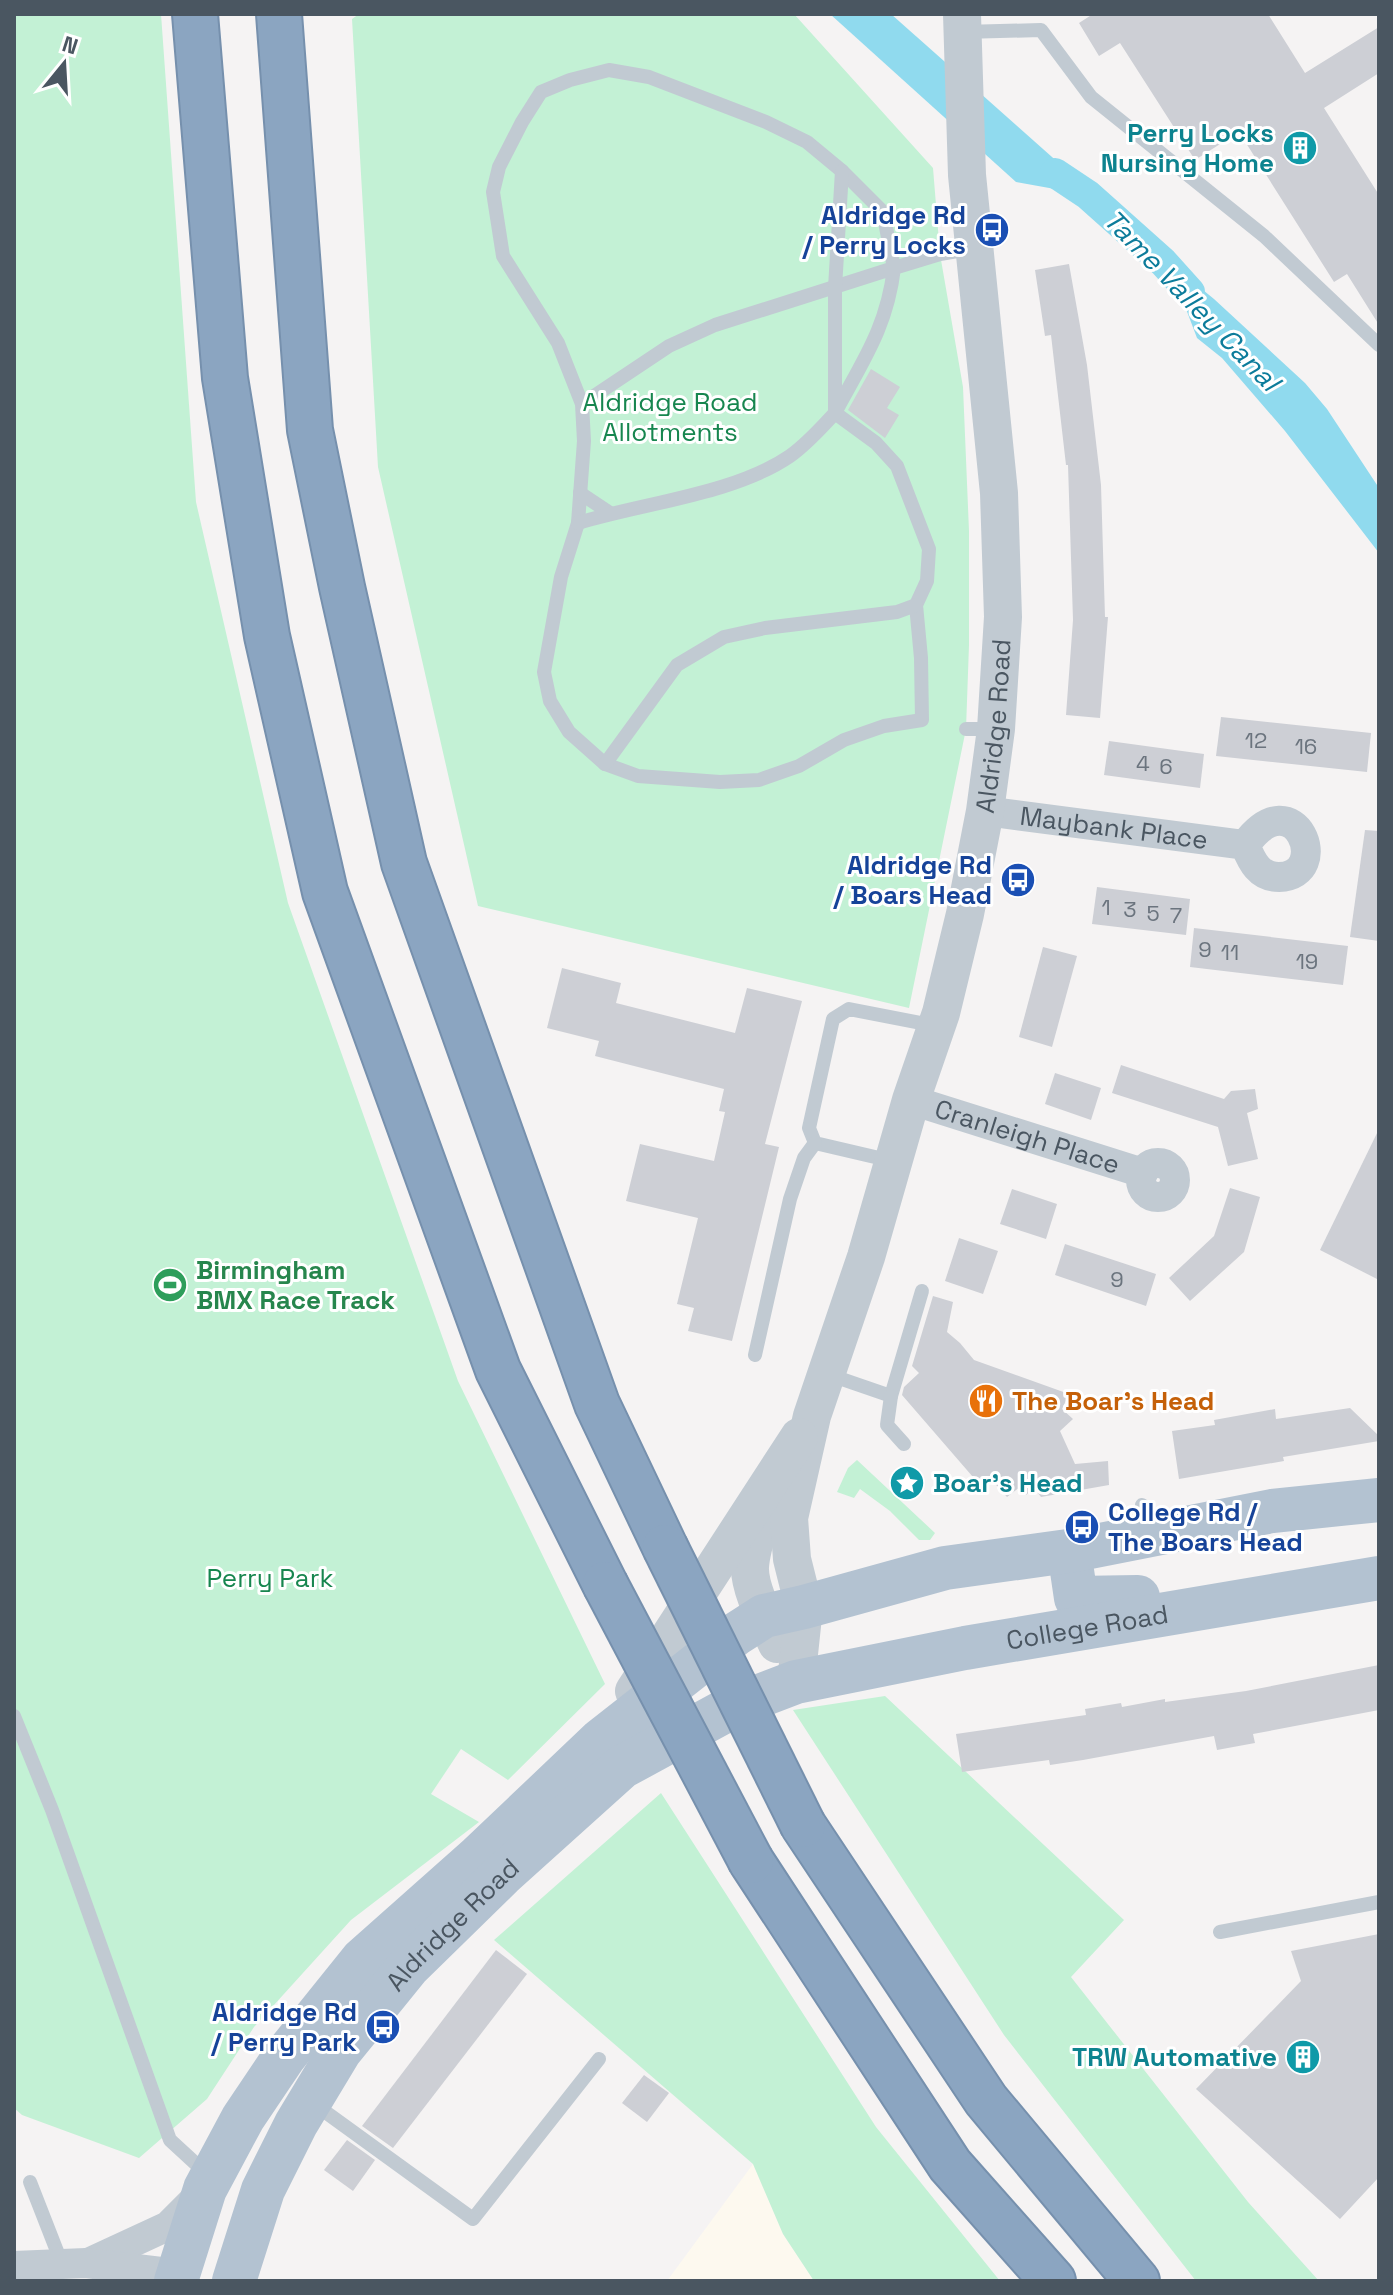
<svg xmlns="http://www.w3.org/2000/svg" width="1393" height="2295" viewBox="0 0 1393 2295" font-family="'Space Grotesk',sans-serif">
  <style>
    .commercial { fill: #fdf9ef }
    .green { fill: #c3f1d5 }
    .water { fill: #90daee }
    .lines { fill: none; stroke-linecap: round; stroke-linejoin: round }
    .canal { stroke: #90daee; stroke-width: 30 }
    .building { fill: #cdcfd5 }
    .motorway-casing { stroke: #7690ad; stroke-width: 48 }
    .service { stroke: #c1cad2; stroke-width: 14 }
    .minor { stroke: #c1cad2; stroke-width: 30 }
    .tertiary { stroke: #c1cad2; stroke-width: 38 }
    .primary { stroke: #b3c2d1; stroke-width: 44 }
    .motorway { stroke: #8ba5c1; stroke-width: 44 }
    .motorway-bridge-casing { stroke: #7690ad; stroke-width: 48; stroke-linecap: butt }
    .motorway-bridge { stroke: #8ba5c1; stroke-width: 44 }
    .labels { text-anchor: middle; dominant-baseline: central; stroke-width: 6; stroke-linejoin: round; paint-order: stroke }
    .number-label { font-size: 22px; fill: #6b747e }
    .culture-label { font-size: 26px; font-weight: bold; fill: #0d838f; stroke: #fff; text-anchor: end }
    .transit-label { font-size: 26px; font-weight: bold; fill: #164399; stroke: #fff; text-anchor: end }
    .park-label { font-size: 26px; fill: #17864f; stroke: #fff }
    .street-label { font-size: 26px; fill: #4a5661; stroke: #fff }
    .leisure-label { font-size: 26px; font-weight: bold; fill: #27864d; stroke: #fff; text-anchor: start }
    .food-label { font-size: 26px; font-weight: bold; fill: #c56008; stroke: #fff; text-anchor: start }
    .water-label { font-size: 28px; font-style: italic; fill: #0c7c9b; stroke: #fff }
  </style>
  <rect width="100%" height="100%" fill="#f5f3f3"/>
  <path class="commercial" d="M753,2164L783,2234L814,2281H667Z"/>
  <g class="green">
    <path d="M14,14H161L196,502L288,903L458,1381L605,1684L508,1780L461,1749L431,1794L479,1822L351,1920L254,2027L207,2099L139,2158L22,2115L14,2108Z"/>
    <path d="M359,14H794L933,168L940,254L963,387L969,531V645L966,729L909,1008L478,906L378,467L352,19Z"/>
    <path d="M857,1460L935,1533L930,1540H919L890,1511L860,1489L854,1498L837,1492L848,1468Z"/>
    <path d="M885,1696L1124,1920L1071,1977L1248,2202L1319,2281H1196L1004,2035L793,1710Z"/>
    <path d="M661,1793L876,2127L1000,2281H814L783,2234L753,2164L494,1940Z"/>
  </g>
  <g class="water">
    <path d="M830,14H891L1079,181L1088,195L1016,182Z"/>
    <path d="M1163,262L1181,272L1214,299L1305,383L1327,409L1379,488V553L1285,431L1222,358L1197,338L1180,293Z"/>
  </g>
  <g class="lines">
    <path class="canal" d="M1055,173L1088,195L1163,262L1190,292"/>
  </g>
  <g class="building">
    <path d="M1093,14H1268L1305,73L1379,27V73L1324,108L1379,195V325L1347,274L1334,282L1239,132L1195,160L1120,43L1099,56L1079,23Z"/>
    <path d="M1069,264L1087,365L1101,485L1105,617H1108L1100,718L1066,715L1073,620L1068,465H1066L1051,335L1045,336L1035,270Z"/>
    <path d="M871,369L900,387L887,408L899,415L885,438L848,410Z"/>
    <path d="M1221,717L1371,733L1367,772L1216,756Z"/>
    <path d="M1109,741L1204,754L1200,788L1104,775Z"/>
    <path d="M1365,830L1379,831V941L1350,937Z"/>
    <path d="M1097,887L1190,899L1186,935L1092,924Z"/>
    <path d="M1194,928L1348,946L1343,985L1190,967Z"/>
    <path d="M1043,947L1077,956L1052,1047L1019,1037Z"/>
    <path d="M562,968L621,983L616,1003L735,1033L747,988L802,1001L765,1144L779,1147L732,1341L688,1331L694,1308L677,1304L698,1218L626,1201L640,1144L714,1161L725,1112L719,1111L724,1089L595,1056L599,1041L547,1028Z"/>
    <path d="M1121,1065L1224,1099L1231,1091L1255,1089L1258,1109L1247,1113L1258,1159L1228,1166L1218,1127L1112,1093Z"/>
    <path d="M1055,1073L1101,1088L1091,1120L1045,1104Z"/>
    <path d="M1379,1129V1280L1320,1250Z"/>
    <path d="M1230,1188L1260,1197L1244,1252L1190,1301L1169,1278L1214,1236Z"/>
    <path d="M1012,1189L1057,1204L1046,1239L1000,1224Z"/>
    <path d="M959,1238L998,1251L983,1294L945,1281Z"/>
    <path d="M1065,1244L1156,1274L1146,1306L1055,1275Z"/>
    <path d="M933,1296L953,1302L947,1332L960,1343L974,1360L1069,1394L1062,1409L1073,1419L1060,1431L1075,1464L1108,1461L1109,1485L1041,1497L1034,1488L1026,1495L1020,1487L1007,1497L988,1476L979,1484L902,1395L904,1387L919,1373L912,1366Z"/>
    <path d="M1350,1408L1379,1436V1441L1283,1457L1284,1461L1179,1479L1172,1431L1215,1425L1214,1420L1275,1409L1276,1419Z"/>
    <path d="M1379,1665V1710L1253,1734L1255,1743L1217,1750L1214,1736L1083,1760L1050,1765L1049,1760L962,1772L956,1734L1086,1715L1085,1709L1121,1703L1122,1707L1165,1699V1702L1246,1691Z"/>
    <path d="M1379,1934V2177L1340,2219L1196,2089L1301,1981L1291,1951Z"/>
    <path d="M496,1950L527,1974L393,2148L362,2126Z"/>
    <path d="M644,2075L669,2093L647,2122L622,2103Z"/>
    <path d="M347,2140L375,2160L353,2191L324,2170Z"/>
  </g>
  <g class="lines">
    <g class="motorway-casing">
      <g id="motorway">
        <path d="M195,14L225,378L267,636L325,892L498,1370L605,1584"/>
        <path d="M279,14L310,430L342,587L404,863L597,1404L665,1547"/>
        <path d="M803,1825L986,2100L1137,2281"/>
        <path d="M751,1861L950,2165L1053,2281"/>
      </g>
    </g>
    <g class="service">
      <path d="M963,32L1041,30L1091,97L1264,236L1379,345"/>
      <path d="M582,404L669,346L715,325L894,268C887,328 862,362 835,413L876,443L897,466L929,549L927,581L916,605L921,658L922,720L884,726L844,740L799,766L759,780L720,782L638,776L605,764L569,732L550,701L544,672L561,577L578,523L584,441L582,404L558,343L503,256L493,192L499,167L522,122L541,92L570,80L609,70L649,77L766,122L807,142L842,171L883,212L894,268L940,254L975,248"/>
      <path d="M580,493L610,513"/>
      <path d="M578,523C643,503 735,494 790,456C807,444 821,428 835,413V288L842,171"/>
      <path d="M966,729H996"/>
      <path d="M605,764L677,665L724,637L765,628L897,612L916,605"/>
      <path d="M892,1161L815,1143L809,1128L833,1019L849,1009L936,1026"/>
      <path d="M755,1355L790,1199L804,1158L815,1143"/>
      <path d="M830,1375L891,1396L922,1291"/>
      <path d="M891,1396L887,1425L904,1444"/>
      <path d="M1142,1505L1145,1530"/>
      <path d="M14,1716L52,1810L170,2140L208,2175"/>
      <path d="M1220,1932L1379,1902"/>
      <path d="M313,2103L473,2219L599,2059"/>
      <path d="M30,2182L62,2264"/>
    </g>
    <g class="minor">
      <path id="s1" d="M985,811L1245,845C1295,776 1334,876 1279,877C1259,877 1252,862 1245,845"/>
      <path id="s2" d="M911,1100L1143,1173"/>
      <circle cx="1158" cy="1180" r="17"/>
      <path d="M88,2263L168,2226L199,2195"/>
      <path d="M14,2266L86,2263L178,2274"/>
    </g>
    <g class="tertiary">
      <path d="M763,1513C758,1530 751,1549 750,1567C749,1589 768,1624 777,1644"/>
      <path id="s3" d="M796,1682L804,1607L792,1559L789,1518L812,1416L866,1257L911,1100L941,1013L965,914L985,811L996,729L1003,617L999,493L967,175L962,14"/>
      <path d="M634,1691L799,1437"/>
    </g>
    <g class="primary">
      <path d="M1075,1550L1071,1564L1076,1598L1138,1597"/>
      <path d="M176,2281L205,2189L243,2118L284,2057L362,1960L478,1857L601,1740L736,1634L764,1616L804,1607L945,1568L1075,1550L1272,1511L1379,1500"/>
      <path id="s4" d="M234,2281L263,2190L296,2124L340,2051L409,1966L502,1875L622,1767L736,1705L796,1682L965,1648L1379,1578"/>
    </g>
    <use href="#motorway" class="motorway"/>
    <g class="motorway-bridge-casing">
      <g id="motorway-bridge">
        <path d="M665,1547L803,1825"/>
        <path d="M605,1584L751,1861"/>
      </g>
    </g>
    <use href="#motorway-bridge" class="motorway-bridge"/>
  </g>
  <defs>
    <g id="building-disc" transform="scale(1.8)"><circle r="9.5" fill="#0f9aa8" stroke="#fff"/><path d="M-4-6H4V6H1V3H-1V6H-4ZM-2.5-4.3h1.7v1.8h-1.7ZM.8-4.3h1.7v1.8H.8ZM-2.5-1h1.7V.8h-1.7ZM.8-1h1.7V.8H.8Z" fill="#fff"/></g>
    <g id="bus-disc" transform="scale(1.8)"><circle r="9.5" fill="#1a4fb4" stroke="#fff"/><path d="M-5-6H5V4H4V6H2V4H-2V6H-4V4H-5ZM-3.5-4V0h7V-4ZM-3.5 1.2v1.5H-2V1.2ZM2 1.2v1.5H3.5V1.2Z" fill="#fff"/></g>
    <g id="stadium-disc" transform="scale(1.8)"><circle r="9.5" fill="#2e9e5b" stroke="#fff"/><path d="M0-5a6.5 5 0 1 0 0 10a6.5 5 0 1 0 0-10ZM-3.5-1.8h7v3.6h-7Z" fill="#fff"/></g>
    <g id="restaurant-disc" transform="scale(1.8)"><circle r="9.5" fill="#e8710a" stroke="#fff"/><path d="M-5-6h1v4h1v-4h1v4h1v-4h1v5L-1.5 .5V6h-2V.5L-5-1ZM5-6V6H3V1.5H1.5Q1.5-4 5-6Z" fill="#fff"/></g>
    <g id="sight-disc" transform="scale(1.8)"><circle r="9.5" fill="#0f9aa8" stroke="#fff"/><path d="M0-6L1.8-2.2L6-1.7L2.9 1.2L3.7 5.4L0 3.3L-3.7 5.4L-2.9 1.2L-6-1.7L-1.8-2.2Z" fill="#fff"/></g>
  </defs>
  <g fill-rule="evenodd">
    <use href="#building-disc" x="1300" y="148"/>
    <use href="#bus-disc" x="992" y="230"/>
    <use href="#bus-disc" x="1018" y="880"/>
    <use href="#stadium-disc" x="170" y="1285"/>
    <use href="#restaurant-disc" x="986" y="1401"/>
    <use href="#sight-disc" x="907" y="1483"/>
    <use href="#bus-disc" x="1082" y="1527"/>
    <use href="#bus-disc" x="383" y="2027"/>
    <use href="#building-disc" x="1303" y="2057"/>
  </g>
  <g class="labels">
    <g class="number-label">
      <text x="1256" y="740">12</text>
      <text x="1306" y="746">16</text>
      <text x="1143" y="763">4</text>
      <text x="1166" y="766">6</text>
      <text x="1106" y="907">1</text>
      <text x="1130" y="909">3</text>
      <text x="1153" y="913">5</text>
      <text x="1176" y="915">7</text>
      <text x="1205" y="949">9</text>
      <text x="1230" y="952">11</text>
      <text x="1307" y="961">19</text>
      <text x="1117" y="1279">9</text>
    </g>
    <g class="culture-label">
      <text x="1274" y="133">Perry Locks<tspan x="1274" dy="30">Nursing Home</tspan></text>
      <text x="933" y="1483" text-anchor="start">Boar's Head</text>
      <text x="1277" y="2057">TRW Automative</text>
    </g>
    <g class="transit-label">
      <text x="966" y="215">Aldridge Rd<tspan x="966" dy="30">/ Perry Locks</tspan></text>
      <text x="992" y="865">Aldridge Rd<tspan x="992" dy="30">/ Boars Head</tspan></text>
      <text x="1108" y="1512" text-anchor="start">College Rd /<tspan x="1108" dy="30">The Boars Head</tspan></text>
      <text x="357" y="2012">Aldridge Rd<tspan x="357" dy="30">/ Perry Park</tspan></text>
    </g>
    <g class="park-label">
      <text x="670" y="402">Aldridge Road<tspan x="670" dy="30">Allotments</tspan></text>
      <text x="270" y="1578">Perry Park</text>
    </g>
    <g class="street-label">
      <text stroke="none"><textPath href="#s3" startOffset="986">Aldridge Road</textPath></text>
      <text stroke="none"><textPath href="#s1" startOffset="130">Maybank Place</textPath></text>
      <text stroke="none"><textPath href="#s2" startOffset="122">Cranleigh Place</textPath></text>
      <text stroke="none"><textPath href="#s4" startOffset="1146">College Road</textPath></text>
      <text stroke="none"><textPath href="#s4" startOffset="424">Aldridge Road</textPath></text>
    </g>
    <g class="leisure-label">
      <text x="196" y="1270">Birmingham<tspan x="196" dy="30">BMX Race Track</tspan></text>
    </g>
    <g class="food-label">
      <text x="1012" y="1401">The Boar's Head</text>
    </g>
    <g class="water-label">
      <text transform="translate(1192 300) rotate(46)">Tame Valley Canal</text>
    </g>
  </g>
  <rect width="1393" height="2295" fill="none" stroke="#4a5661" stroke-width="32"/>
  <g transform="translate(64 64) rotate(18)" stroke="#ffffff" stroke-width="6" paint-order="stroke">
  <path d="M0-6L14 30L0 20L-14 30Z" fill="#4a5661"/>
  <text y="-12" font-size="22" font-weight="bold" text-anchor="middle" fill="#4a5661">N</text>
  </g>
</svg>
